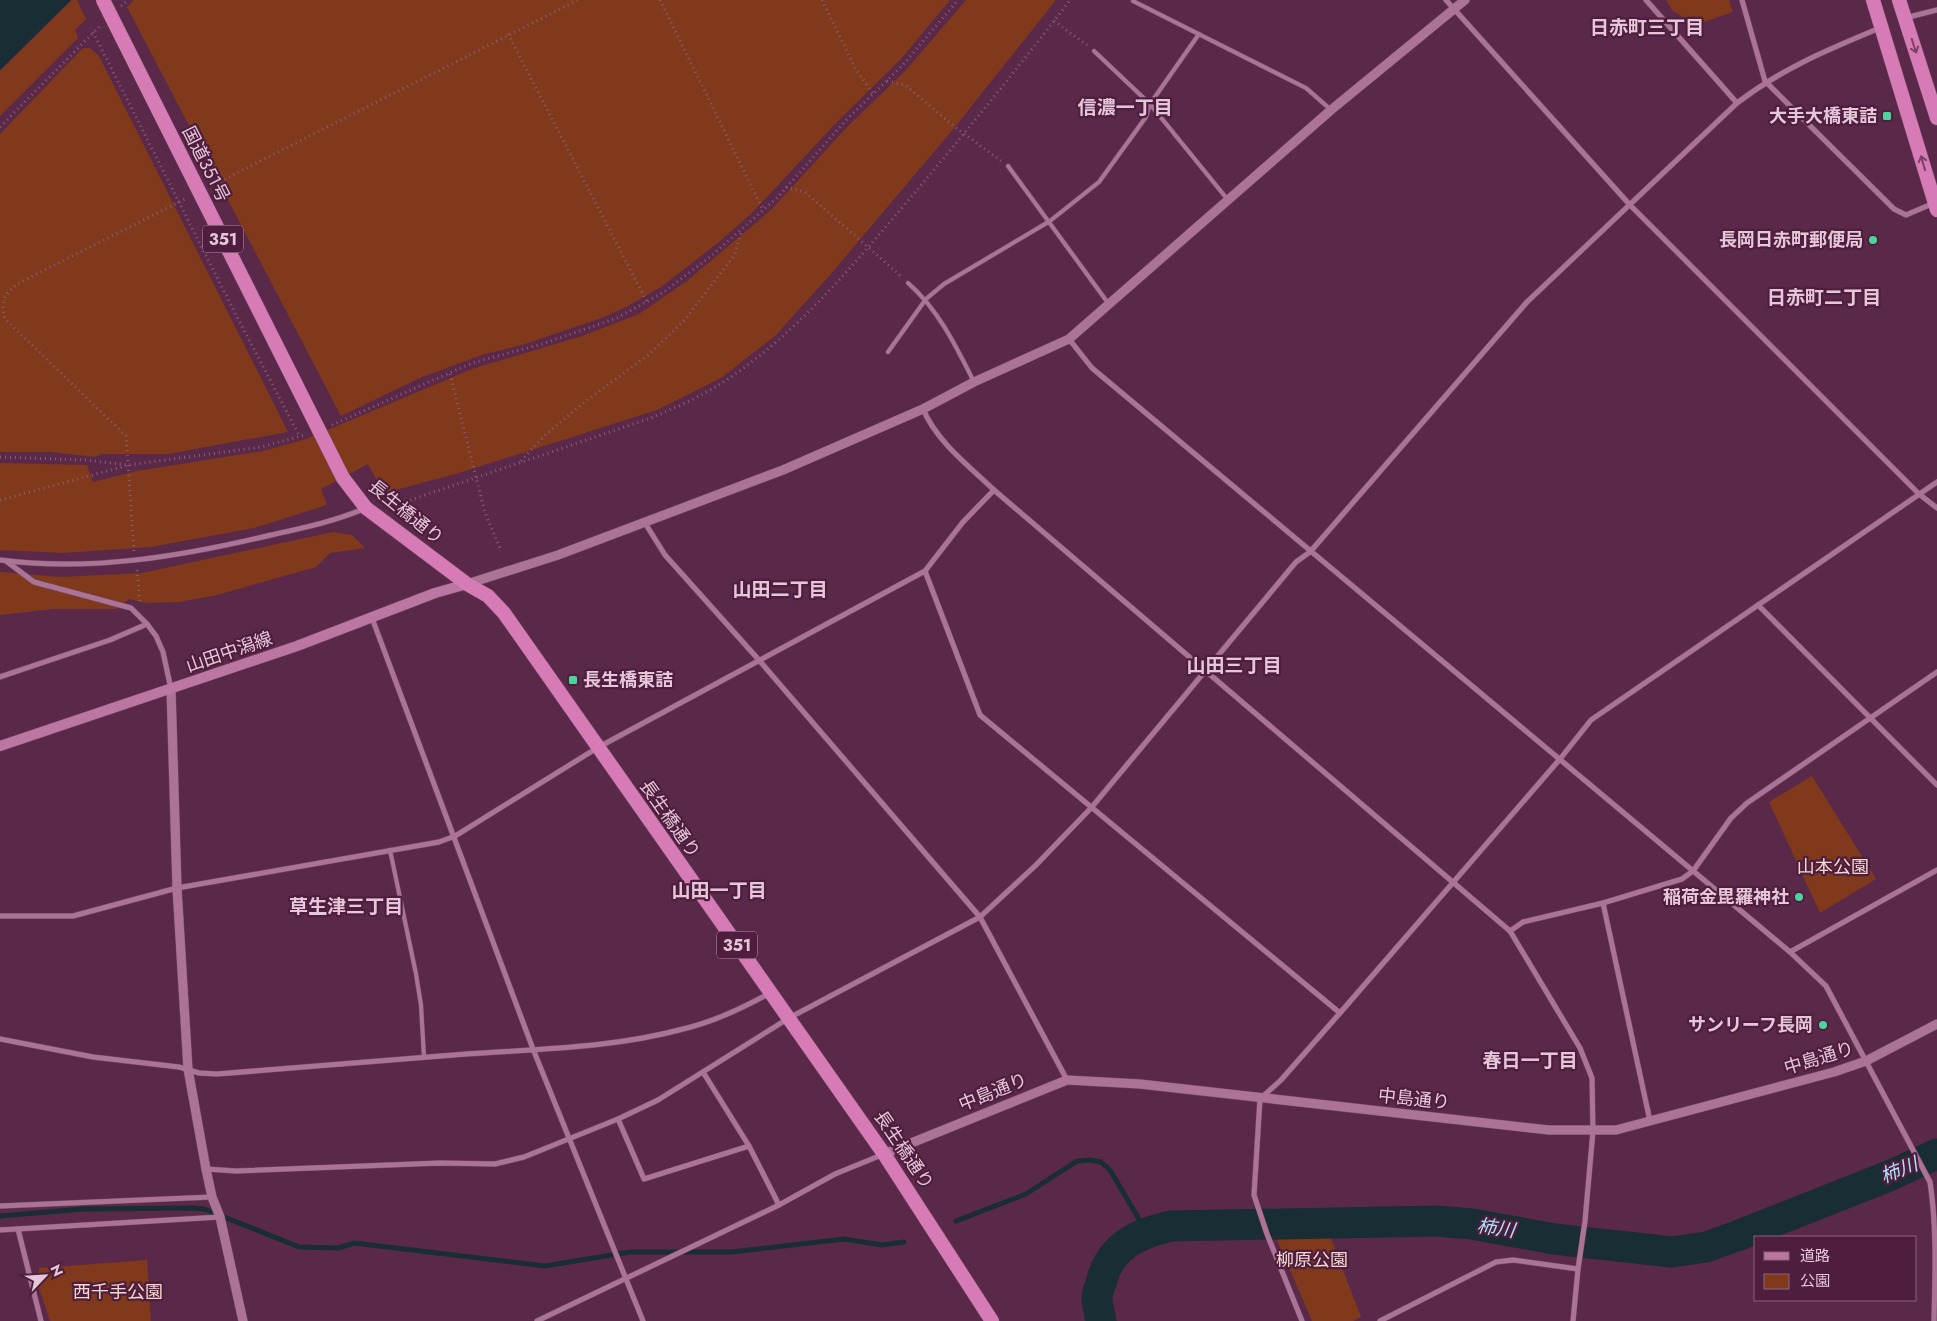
<svg xmlns="http://www.w3.org/2000/svg" width="1937" height="1321" viewBox="0 0 1937 1321" font-family="Jost,'Noto Sans JP',sans-serif">
  <style>
    .green { fill: #80391b }
    .water { fill: #192d34 }
    .lines { fill: none; stroke-linecap: round; stroke-linejoin: round }
    .stream { stroke: #192d34; stroke-width: 5 }
    .river { stroke: #192d34; stroke-width: 31 }
    .service-casing { stroke: #734965; stroke-width: 5 }
    .minor-casing { stroke: #734965; stroke-width: 6 }
    .tertiary-casing { stroke: #734965; stroke-width: 10 }
    .secondary-casing { stroke: #734965; stroke-width: 11 }
    .trunk-casing { stroke: #734965; stroke-width: 15 }
    .path { stroke: #885d78; stroke-width: 3; stroke-dasharray: 1 4; stroke-linecap: butt }
    .service { stroke: #ab7396; stroke-width: 4 }
    .minor { stroke: #ab7396; stroke-width: 5 }
    .tertiary { stroke: #ab7396; stroke-width: 9 }
    .secondary { stroke: #bc76a2; stroke-width: 10 }
    .trunk { stroke: #d77bb7; stroke-width: 14 }
    .trunk-bridge-casing { stroke: #734965; stroke-width: 15; stroke-linecap: butt }
    .trunk-bridge { stroke: #d77bb7; stroke-width: 14 }
    .oneway { stroke: #7f3f68 }
    .poi-dot { fill: #4bd49b; stroke: #4f1e3e; stroke-width: 2 }
    .labels { text-anchor: middle; dominant-baseline: central; stroke-width: 4.5; stroke-linejoin: round; paint-order: stroke }
    .shield { fill: #4f1e3e; stroke: #b994aa; stroke-width: 1 }
    .shield-label { font-size: 16px; font-weight: bold; fill: #e6c7d9 }
    .poi-label { font-size: 18px; font-weight: bold; fill: #e6c7d9; stroke: #4f1e3e; text-anchor: end }
    .street-label { font-size: 18px; fill: #e6c7d9; stroke: #4f1e3e }
    .park-label { font-size: 18px; fill: #f3d8cd; stroke: #4f1e3e }
    .neighbourhood-label { font-size: 19px; font-weight: bold; fill: #e6c7d9; stroke: #4f1e3e }
    .water-label { font-size: 19px; font-style: italic; fill: #a9e6fc; stroke: #4f1e3e }
  </style>
  <rect width="100%" height="100%" fill="#5a2949"/>
  <g class="green">
    <path d="M72,0H77L86,19L75,30L78,38L0,116V71Z"/>
    <path d="M134,0H950L901,59L836,123L751,214L719,242L661,287L628,306L602,318L522,345L485,354L422,377L341,416L127,7Z"/>
    <path d="M966,0H1056L955,127L830,275L775,336L721,378L657,410L459,473L388,492L380,486L368,464L321,489L327,505L254,528L151,547L63,553L0,550V463L87,465L93,482L137,471L263,451L306,439L472,369L582,336L639,314L687,281L771,210L847,127L907,69Z"/>
    <path d="M1666,0H1729L1733,12L1695,25L1672,10Z"/>
    <path d="M83,48H90L99,56L288,432L168,454H101L95,457L50,452H0V134Z"/>
    <path d="M333,532L352,535L365,548L330,553L316,567L217,595L180,602L145,603L129,599L116,609H53L0,615V572L60,577L142,573Z"/>
    <path d="M1812,776L1876,879L1820,913L1769,802Z"/>
    <path d="M1328,1231L1361,1317L1353,1321H1312L1274,1233Z"/>
    <path d="M147,1260L151,1321H50L37,1282L39,1268Z"/>
  </g>
  <path class="water" d="M0,0H71L0,70Z"/>
  <g class="lines">
    <g class="stream">
      <path d="M0,1216L83,1209L193,1208L204,1209L299,1247L338,1248L354,1243L545,1266L630,1252H732L844,1239L882,1245L904,1242"/>
      <path d="M956,1221L1026,1194L1077,1161L1090,1160L1101,1162L1110,1170L1146,1231"/>
    </g>
    <path class="river" d="M1101,1321C1100,1314 1097,1305 1097,1298C1097,1292 1101,1285 1102,1279C1112,1245 1139,1233 1171,1226L1437,1221L1472,1224L1554,1239L1672,1252L1706,1247L1737,1236L1889,1176L1937,1154"/>
    <g class="service-casing">
      <g id="service">
        <path d="M1133,1L1306,88L1330,109"/>
        <path d="M1094,51L1150,104L1228,200"/>
        <path d="M1008,166L1108,303"/>
        <path d="M908,283C938,309 956,346 974,382"/>
        <path d="M888,352L926,299L944,284L1050,221L1099,182L1146,117L1150,104L1199,34"/>
        <path d="M390,850L416,974L421,1005L424,1057"/>
      </g>
    </g>
    <g class="minor-casing">
      <g id="minor">
        <path d="M1446,0L1630,205L1919,494L1937,508"/>
        <path d="M1646,0L1737,103"/>
        <path d="M1742,0L1765,81L1894,209L1906,215L1934,203"/>
        <path d="M1905,18L1937,10"/>
        <path d="M1069,339L1092,368L1790,952L1826,986L1930,1182C1937,1227 1935,1275 1934,1321"/>
        <path d="M923,409C937,442 969,466 994,490L1510,931L1580,1048L1592,1078L1593,1131L1585,1221L1578,1269L1573,1321"/>
        <path d="M645,523L665,555L758,659L980,917L1067,1080"/>
        <path d="M0,560C91,572 183,556 271,535C303,528 336,521 366,508"/>
        <path d="M6,561L34,582L131,608L147,624L156,636L163,652L171,689"/>
        <path d="M925,571L980,715L1340,1013"/>
        <path d="M1758,605L1937,785"/>
        <path d="M372,618L533,1049L643,1321"/>
        <path d="M0,677L110,640L147,624"/>
        <path d="M1603,903L1650,1121"/>
        <path d="M0,916H73L177,888L439,842L455,836L597,748L925,571L963,522L994,490"/>
        <path d="M1510,931L1523,922L1603,903L1682,879L1693,871L1731,818L1747,803L1937,672"/>
        <path d="M1790,952L1937,870"/>
        <path d="M0,1039L93,1057L179,1067L199,1073L217,1074C300,1067 383,1060 466,1054C538,1049 613,1048 683,1029C713,1022 743,1008 770,993"/>
        <path d="M703,1072L749,1146L779,1205"/>
        <path d="M618,1119L644,1179L749,1146"/>
        <path d="M206,1169L236,1171L440,1163L495,1164L524,1157L618,1119L658,1100L789,1018L980,917L1036,865L1091,808L1296,562L1310,552L1527,302L1737,103C1783,68 1827,50 1880,28"/>
        <path d="M0,1206L212,1197"/>
        <path d="M18,1229L41,1321"/>
        <path d="M0,1230L220,1217"/>
        <path d="M537,1321L779,1205L835,1174L884,1154"/>
        <path d="M1302,1321L1267,1234L1254,1195L1260,1099L1281,1080L1340,1013L1560,759L1591,720L1937,482"/>
        <path d="M1380,1321L1496,1262L1513,1260L1578,1269"/>
      </g>
    </g>
    <g class="tertiary-casing">
      <g id="tertiary">
        <path d="M467,584L558,555L783,470L923,409L974,382L1069,339L1331,110L1465,0"/>
        <path d="M171,689L177,888L188,1069L206,1169L212,1197L220,1217L243,1321"/>
        <path d="M884,1154L1067,1080L1140,1084L1549,1130H1616L1834,1072L1866,1061L1937,1024"/>
      </g>
    </g>
    <g class="secondary-casing">
      <path id="secondary" d="M0,746L297,646L435,593L467,584"/>
    </g>
    <g class="trunk-casing">
      <g id="trunk">
        <path d="M1873,0L1937,210"/>
        <path d="M1899,0L1937,118"/>
        <path d="M343,478L366,508L467,584L488,596L504,613L884,1154L992,1321"/>
      </g>
    </g>
    <g class="path">
      <path d="M660,0L763,210"/>
      <path d="M822,0L855,68L873,94"/>
      <path d="M121,6L128,0"/>
      <path d="M1054,21L1088,46"/>
      <path d="M93,32L235,313L300,437"/>
      <path d="M508,34L647,302"/>
      <path d="M887,81L905,85L955,127L1001,161"/>
      <path d="M0,127L100,26"/>
      <path d="M211,186L578,0"/>
      <path d="M786,187L805,192L902,277"/>
      <path d="M450,374L485,513L500,548"/>
      <path d="M332,425L472,363L542,344L617,318L664,292L710,257L778,197L848,118L903,65L958,0"/>
      <path d="M0,457L85,460L129,465L261,447L305,435"/>
      <path d="M521,461L544,436L582,404L648,355L683,322L734,256L742,230"/>
      <path d="M0,500L126,466"/>
      <path d="M396,505L651,418C677,407 704,395 728,379C804,328 864,252 923,183C973,123 1023,62 1070,0"/>
      <path d="M134,551L126,436L5,319C0,299 6,291 23,281L187,198"/>
      <path d="M137,570L140,603"/>
    </g>
    <use href="#service" class="service"/>
    <use href="#minor" class="minor"/>
    <use href="#tertiary" class="tertiary"/>
    <use href="#secondary" class="secondary"/>
    <use href="#trunk" class="trunk"/>
    <g class="trunk-bridge-casing">
      <path id="trunk-bridge" d="M103,0L343,478"/>
    </g>
    <use href="#trunk-bridge" class="trunk-bridge"/>
  </g>
  <defs><path id="oneway-shaft" d="M-6 0H5M1.5-3L5.5 0L1.5 3" fill="none" stroke-width="1.6" stroke-linecap="round" stroke-linejoin="round" transform="scale(1.25)"/></defs>
  <g class="oneway">
    <use href="#oneway-shaft" transform="translate(1914 46) rotate(72)"/>
    <use href="#oneway-shaft" transform="translate(1923 163) rotate(-106)"/>
  </g>
  <g class="poi-dot">
    <rect x="1882" y="111" width="10" height="10" rx="2.5"/>
    <circle cx="1873" cy="240" r="5"/>
    <rect x="568" y="675" width="10" height="10" rx="2.5"/>
    <circle cx="1799" cy="897" r="5"/>
    <circle cx="1823" cy="1025" r="5"/>
  </g>
  <g class="labels">
    <g class="shield">
      <rect x="203" y="225.5" width="40" height="27" rx="4"/>
      <rect x="717" y="931.5" width="40" height="27" rx="4"/>
    </g>
    <g class="shield-label">
      <text x="223" y="239">351</text>
      <text x="737" y="945">351</text>
    </g>
    <g class="poi-label">
      <text x="1877" y="116">大手大橋東詰</text>
      <text x="1863" y="240">長岡日赤町郵便局</text>
      <text x="583" y="680" text-anchor="start">長生橋東詰</text>
      <text x="1789" y="897">稲荷金毘羅神社</text>
      <text x="1813" y="1025">サンリーフ長岡</text>
    </g>
    <g class="street-label">
      <text transform="translate(206 164) rotate(63)">国道351号</text>
      <text transform="translate(406 512) rotate(39)">長生橋通り</text>
      <text transform="translate(229 652) rotate(-19)">山田中潟線</text>
      <text transform="translate(670 819) rotate(55)">長生橋通り</text>
      <text transform="translate(1819 1058) rotate(-17)">中島通り</text>
      <text transform="translate(993 1092) rotate(-22)">中島通り</text>
      <text transform="translate(1414 1099) rotate(6)">中島通り</text>
      <text transform="translate(904 1150) rotate(56)">長生橋通り</text>
    </g>
    <g class="park-label">
      <text x="1833" y="867">山本公園</text>
      <text x="1312" y="1260">柳原公園</text>
      <text x="118" y="1292">西千手公園</text>
    </g>
    <g class="neighbourhood-label">
      <text x="1647" y="27">日赤町三丁目</text>
      <text x="1125" y="107">信濃一丁目</text>
      <text x="1824" y="297">日赤町二丁目</text>
      <text x="780" y="589">山田二丁目</text>
      <text x="1234" y="665">山田三丁目</text>
      <text x="719" y="890">山田一丁目</text>
      <text x="346" y="906">草生津三丁目</text>
      <text x="1530" y="1060">春日一丁目</text>
    </g>
    <g class="water-label">
      <text transform="translate(1899 1170) rotate(-22)">柿川</text>
      <text transform="translate(1496 1228) rotate(8)">柿川</text>
    </g>
  </g>
  <rect x="1754" y="1236" width="162" height="65" fill="#4f1e3e" stroke="#8b627c"/>
  <rect x="1764" y="1252" width="25" height="8" fill="#bc76a2" stroke="#8b627c"/>
  <text x="1800" y="1261" font-size="15" fill="#e6c7d9">道路</text>
  <rect x="1764" y="1274" width="25" height="15" fill="#80391b" stroke="#8b627c"/>
  <text x="1800" y="1286" font-size="15" fill="#e6c7d9">公園</text>
  <g transform="translate(45 1276) rotate(65)" stroke="#4f1e3e" stroke-width="4" paint-order="stroke">
  <path d="M0-4L9 19L0 12L-9 19Z" fill="#e6c7d9"/>
  <text y="-8" font-size="14" font-weight="bold" text-anchor="middle" fill="#e6c7d9">N</text>
  </g>
</svg>
